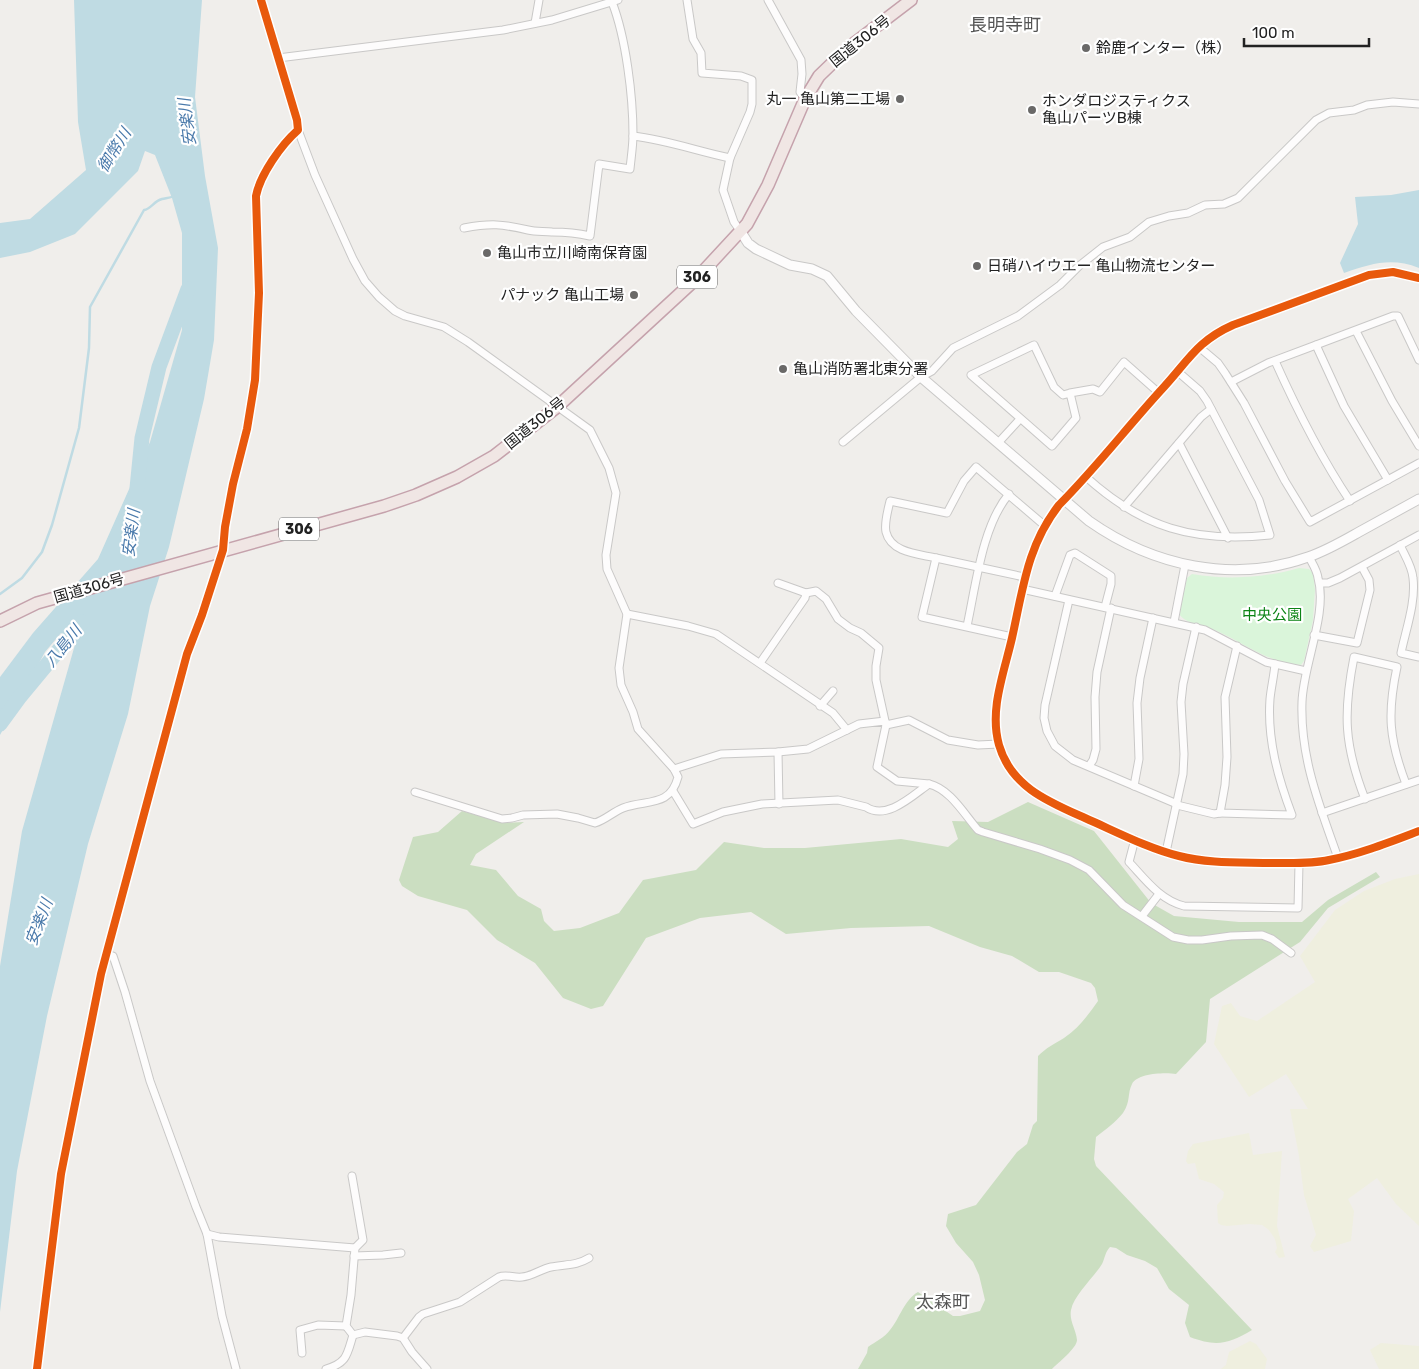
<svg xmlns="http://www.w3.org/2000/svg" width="1419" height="1369" viewBox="0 0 1419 1369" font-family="Rubik,'Noto Sans JP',sans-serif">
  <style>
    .farmland { fill: #efefdf }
    .forest { fill: #cbdec1 }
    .park { fill: #daf5da }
    .water { fill: #bfdbe3 }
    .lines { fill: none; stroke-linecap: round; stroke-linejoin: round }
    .stream { stroke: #bfdbe3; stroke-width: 2.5 }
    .river { stroke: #bfdbe3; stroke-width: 15 }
    .minor-casing { stroke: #c9c8c7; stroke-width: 9 }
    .tertiary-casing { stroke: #c9c8c7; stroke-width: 11 }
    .trunk-casing { stroke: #c5a2ac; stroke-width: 14 }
    .minor { stroke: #fdfcfc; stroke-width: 7 }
    .tertiary { stroke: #fdfcfc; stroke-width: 9 }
    .trunk { stroke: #f0e6e4; stroke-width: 11 }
    .cycleway-casing { stroke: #fff; stroke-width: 11 }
    .cycleway { stroke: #e8590c; stroke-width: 8 }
    .poi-dot { fill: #6a6968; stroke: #fff; stroke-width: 2 }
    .labels { text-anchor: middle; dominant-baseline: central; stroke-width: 4.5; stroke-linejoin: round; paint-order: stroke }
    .shield { fill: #fff; stroke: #646464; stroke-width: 1 }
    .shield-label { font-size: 14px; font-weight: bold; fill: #222 }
    .street-label { font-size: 15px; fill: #222; stroke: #fff }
    .poi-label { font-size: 15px; fill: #222; stroke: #fff; text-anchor: start }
    .park-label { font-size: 15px; fill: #0c8416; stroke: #fff }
    .water-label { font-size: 16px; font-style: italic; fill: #4a7aab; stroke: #fff }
    .quarter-label { font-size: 18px; fill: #555; stroke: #fff }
  </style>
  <rect width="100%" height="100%" fill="#f0eeeb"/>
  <g class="farmland">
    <path d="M1419,874V1226L1396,1204L1377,1178L1348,1199L1354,1211L1351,1241L1314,1252L1310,1246L1316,1235L1304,1195L1299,1156L1290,1109H1308L1286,1074L1249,1097L1214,1044L1222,1006L1231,1003L1240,1016L1257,1021L1315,982L1300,956L1335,910L1364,891L1395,879Z"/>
    <path d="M1249,1133L1253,1155L1282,1151L1277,1226L1285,1257L1279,1258L1275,1252L1277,1248L1275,1239L1269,1230L1262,1225L1249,1224L1227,1226L1221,1225L1218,1223L1217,1205L1223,1198L1224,1192L1214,1184L1199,1179L1195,1163L1188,1164L1186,1161L1188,1151L1193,1144Z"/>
    <path d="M1250,1341L1256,1344L1267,1359L1265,1369H1221L1226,1365L1229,1352Z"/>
    <path d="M1381,1343L1419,1346V1369H1379L1370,1350Z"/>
  </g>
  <path class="forest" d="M1028,802L1094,831L1151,903L1174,916L1239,922H1302L1328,900L1376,872L1380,877L1328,908L1300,942L1210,999L1206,1042L1176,1074C1166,1072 1137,1073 1132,1084C1127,1094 1131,1101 1123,1113C1116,1122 1105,1130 1096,1137L1094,1159L1096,1166L1252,1330C1229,1344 1216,1347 1190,1337L1185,1323L1189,1305L1169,1289L1157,1268L1145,1261L1127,1255L1116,1248L1110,1247C1105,1252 1105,1258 1102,1264C1094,1277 1074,1295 1071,1310C1069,1321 1076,1329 1077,1340C1077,1348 1058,1363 1052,1369H858L867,1353L868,1347C875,1342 885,1337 890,1330C900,1318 904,1300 918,1292L953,1316H960L980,1311L985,1300L979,1275L973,1262L956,1243L946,1226L948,1214L976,1205L1017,1152L1027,1144L1033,1125L1037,1121L1038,1056C1046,1048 1054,1044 1064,1038C1079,1028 1088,1015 1098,1001L1095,988L1091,983L1059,972H1039L1012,956L980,947L929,926L851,928L786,934L751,912L700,918L646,938L603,1006L591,1009L563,998L535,963L497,940L467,910L418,896L402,886L399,880L413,837L438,832L462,811L505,823L524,822L476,854L470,865L496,870L518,896L541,909L544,921L554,931L580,928L619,913L643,880L696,870L724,842L764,848H805L901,839L948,847L958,839L952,821L988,822Z"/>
  <path class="park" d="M1299,568L1309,569L1313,573L1315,590L1313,620L1304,661L1301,665C1268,663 1246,644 1217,631C1205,626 1187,625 1179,614L1187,578L1192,574C1228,580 1264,578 1299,568Z"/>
  <g class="water">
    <path d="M74,0H202L195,97L205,176L218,248L214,340L204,399L169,547L150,606L128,714L88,844L47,1016L17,1171L0,1312V966L22,831L76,641L61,633L45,652L0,735V677L33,633L98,559L150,442L182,330V233L172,198L155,155L145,151L138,171L75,234L30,252L0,258V223L30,219L86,170L78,122Z"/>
    <path d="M1419,190V268C1391,257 1371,264 1344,273L1340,263L1358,224L1355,197L1391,195Z"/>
  </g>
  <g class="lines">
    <path class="stream" d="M0,594L22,578L42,552L52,525L79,428L89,348L90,307L144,210C151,209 154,201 162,199C166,198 170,198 174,196"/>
    <g class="river">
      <path d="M137,488L142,438L159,367L188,289"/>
      <path d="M0,724L19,698L82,622"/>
    </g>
    <g class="minor-casing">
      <g id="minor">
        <path d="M687,0L693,39L701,53L702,73L741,76L752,80V104L750,112L730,158"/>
        <path d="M768,0L801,60L802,74L800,92L805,99"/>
        <path d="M535,23L539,0"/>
        <path d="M278,58L503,30L552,20L618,0"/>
        <path d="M298,130L315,175L353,259L365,281L379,297L395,311L405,316L444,327L468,342L590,430L609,468L616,493L606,555L607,569L627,614L619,668L621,685L633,712L638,729L674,769L678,777C670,808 646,799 623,808C613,812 605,820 595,823L578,818L557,814L523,815L512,818L502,819L415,792"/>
        <path d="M633,136C667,140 697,151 730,158L723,190L734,222L741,232"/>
        <path d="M464,228C491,223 502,224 528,230C536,232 544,231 552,232C565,232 577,233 590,236L599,164L630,169C631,158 633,146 633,135C633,96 626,38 612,2"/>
        <path d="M1419,278L1393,272L1369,275L1233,325C1197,341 1188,361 1163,388C1128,426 1096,468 1059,505C1027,546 1023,589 1012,638C1004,673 989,710 999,745C1011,787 1049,802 1085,818C1115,831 1147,848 1179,856C1209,864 1242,862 1273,863C1291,863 1311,864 1329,860C1360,854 1390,842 1419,831"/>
        <path d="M1356,331L1392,401L1419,446"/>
        <path d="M1316,345L1393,316H1398L1419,360"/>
        <path d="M1199,347L1218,363L1225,373L1244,403L1285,481L1310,522L1419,463"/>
        <path d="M1275,361C1297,410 1320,456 1350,501"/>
        <path d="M1231,382L1268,363L1316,345L1344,406L1388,480"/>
        <path d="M1070,393L1063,395L1054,387L1034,345L971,375L1052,446L1076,418L1070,393L1093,389L1100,392L1124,362L1159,393"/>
        <path d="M843,442L921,377L932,371L953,348L1018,316L1060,285L1079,266L1103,247L1130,237L1149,222L1169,216L1188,213L1205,205L1224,204L1238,198L1316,120L1329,113L1354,110L1367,105L1393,102L1419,104"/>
        <path d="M998,443L1020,419"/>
        <path d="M1179,443L1228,538"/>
        <path d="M1085,476C1142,528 1194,543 1270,535L1259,500L1207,401L1200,391L1177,371"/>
        <path d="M1124,507L1201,417L1211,409"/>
        <path d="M1400,545C1405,556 1412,566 1413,578C1416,602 1406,629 1401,653L1419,657"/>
        <path d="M1309,557C1312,563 1317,570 1318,578C1328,613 1303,665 1302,702C1300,758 1320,807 1338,858"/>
        <path d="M936,558L1024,577"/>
        <path d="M1320,583H1328L1340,578L1419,535"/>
        <path d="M1022,589L1205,630L1266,662L1306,671"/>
        <path d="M806,593L816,591L826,599L838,619L850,628L861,633L879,648L876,666V680L885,721"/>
        <path d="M1055,596L1070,555L1075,553L1111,576V584L1105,607"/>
        <path d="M1069,600L1045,705L1044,718L1047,731L1055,746L1073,760L1177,804"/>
        <path d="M627,614L688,626L716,634L833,713L847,730"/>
        <path d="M1174,622L1185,565"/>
        <path d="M967,626C976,585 982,526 1009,494"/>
        <path d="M1314,635L1357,643L1370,590L1369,580L1362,567"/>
        <path d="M1012,637L922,617L936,558C919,554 891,553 886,532C884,523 888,510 890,501L947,513L964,481L976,467L1044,525"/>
        <path d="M1237,646L1225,697L1227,757L1225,785L1220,813L1292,815C1278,778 1267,739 1270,699C1271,688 1274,676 1275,664"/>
        <path d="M760,663L805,598L806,593L778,583"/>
        <path d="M820,706L833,691"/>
        <path d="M886,725L909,720L948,740L978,745L999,744"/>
        <path d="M778,752L779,804"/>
        <path d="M1089,766L1093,760L1096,749L1095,697L1097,672L1111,608"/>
        <path d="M929,784C950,789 964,814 978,830L983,832L1040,849L1070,860L1089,870L1123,905L1173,937L1188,940H1202L1231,936L1262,935L1272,939L1291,953"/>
        <path d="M1134,786L1139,759L1137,703L1140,678L1153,618"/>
        <path d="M673,791L693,824L723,812L762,804L838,800L866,807C887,821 913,795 929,784L897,781L877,767L886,725L885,721L859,724L808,749L778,752L721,754L674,769"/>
        <path d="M1365,799C1344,745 1343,713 1354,657L1397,667C1387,714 1389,739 1406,784"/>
        <path d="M1177,805L1214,814L1220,813"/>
        <path d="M1322,813L1419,780"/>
        <path d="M1135,839L1129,862C1145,879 1160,900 1184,906L1298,908L1299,863"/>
        <path d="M1166,852L1183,774L1184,754L1181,702L1183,684L1196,627"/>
        <path d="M1142,916L1159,894"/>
        <path d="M106,954L113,956L125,992L150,1081L196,1207L207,1234L222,1316L236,1369"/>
        <path d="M207,1234L219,1237L355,1248"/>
        <path d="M354,1256L383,1255L401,1253"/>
        <path d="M353,1335L365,1332L397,1336L403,1338L412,1352L427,1369"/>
        <path d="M403,1338L419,1317L423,1314L460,1302L499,1277C506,1274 514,1278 522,1277C533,1276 541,1269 551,1267C565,1264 576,1266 589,1258"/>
        <path d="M302,1353L300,1330L318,1325L346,1326"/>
        <path d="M37,1369L61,1174L101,974L187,654L202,615L223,550L225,527L233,484L247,429L255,380L259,293L256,196C260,175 281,145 298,130L297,120L261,0"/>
        <path d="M326,1369C347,1363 347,1355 353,1335L346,1326L351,1295L355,1248L363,1240L352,1176"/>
      </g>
    </g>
    <g class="tertiary-casing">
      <path id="tertiary" d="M741,232L748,243L756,249L790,265L812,269L827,276L856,311L921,377L1089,521C1153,566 1233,584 1308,557C1326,551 1343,541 1359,532C1379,521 1399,510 1419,499"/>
    </g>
    <g class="trunk-casing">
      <path id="trunk" d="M0,621L37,603L384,506L416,495L457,477L494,456L557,407L697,278L747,224L768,185L805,99L819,76L848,48L911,0"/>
    </g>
    <use href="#minor" class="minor"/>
    <use href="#tertiary" class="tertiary"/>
    <use href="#trunk" class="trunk"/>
    <g class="cycleway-casing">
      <g id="cycleway">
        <path d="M1419,278L1393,272L1369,275L1233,325C1197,341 1188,361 1163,388C1128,426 1096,468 1059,505C1027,546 1023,589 1012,638C1004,673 989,710 999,745C1011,787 1049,802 1085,818C1115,831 1147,848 1179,856C1209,864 1242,862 1273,863C1291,863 1311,864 1329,860C1360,854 1390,842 1419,831"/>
        <path d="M37,1369L61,1174L101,974L187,654L202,615L223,550L225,527L233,484L247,429L255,380L259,293L256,196C260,175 281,145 298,130L297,120L261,0"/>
      </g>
    </g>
    <use href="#cycleway" class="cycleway"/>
  </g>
  <g class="poi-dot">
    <circle cx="1086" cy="48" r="5"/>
    <circle cx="900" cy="99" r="5"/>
    <circle cx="1032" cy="110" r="5"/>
    <circle cx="487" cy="253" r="5"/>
    <circle cx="977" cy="266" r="5"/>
    <circle cx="634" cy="295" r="5"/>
    <circle cx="783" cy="369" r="5"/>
  </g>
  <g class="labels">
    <g class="shield">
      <rect x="677" y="265.5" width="40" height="23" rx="4"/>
      <rect x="279" y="517.5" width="40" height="23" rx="4"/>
    </g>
    <g class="shield-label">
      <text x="697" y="277">306</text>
      <text x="299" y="529">306</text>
    </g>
    <g class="street-label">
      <text transform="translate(860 41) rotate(-39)">国道306号</text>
      <text transform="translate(535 423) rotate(-39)">国道306号</text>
      <text transform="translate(89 588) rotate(-16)">国道306号</text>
    </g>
    <g class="poi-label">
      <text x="1096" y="48">鈴鹿インター（株）</text>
      <text x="890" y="99" text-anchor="end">丸一 亀山第二工場</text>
      <text x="1042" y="101">ホンダロジスティクス<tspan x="1042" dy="17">亀山パーツB棟</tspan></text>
      <text x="497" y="253">亀山市立川崎南保育園</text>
      <text x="987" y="266">日硝ハイウエー 亀山物流センター</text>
      <text x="624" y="295" text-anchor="end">パナック 亀山工場</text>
      <text x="793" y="369">亀山消防署北東分署</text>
    </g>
    <g class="park-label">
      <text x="1272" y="615">中央公園</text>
    </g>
    <g class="water-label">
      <text transform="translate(187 122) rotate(-97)">安楽川</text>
      <text transform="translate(114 150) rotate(-58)">御幣川</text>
      <text transform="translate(131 533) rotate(-83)">安楽川</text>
      <text transform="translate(63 646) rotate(-51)">八島川</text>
      <text transform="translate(39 922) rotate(-69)">安楽川</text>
    </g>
    <g class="quarter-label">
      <text x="1005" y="25">長明寺町</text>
      <text x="943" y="1302">太森町</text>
    </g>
  </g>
  <path d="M1244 38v8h125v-8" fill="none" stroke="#222222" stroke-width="2.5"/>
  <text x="1252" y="38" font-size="15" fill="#222222" stroke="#ffffff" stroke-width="4" paint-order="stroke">100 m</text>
</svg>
